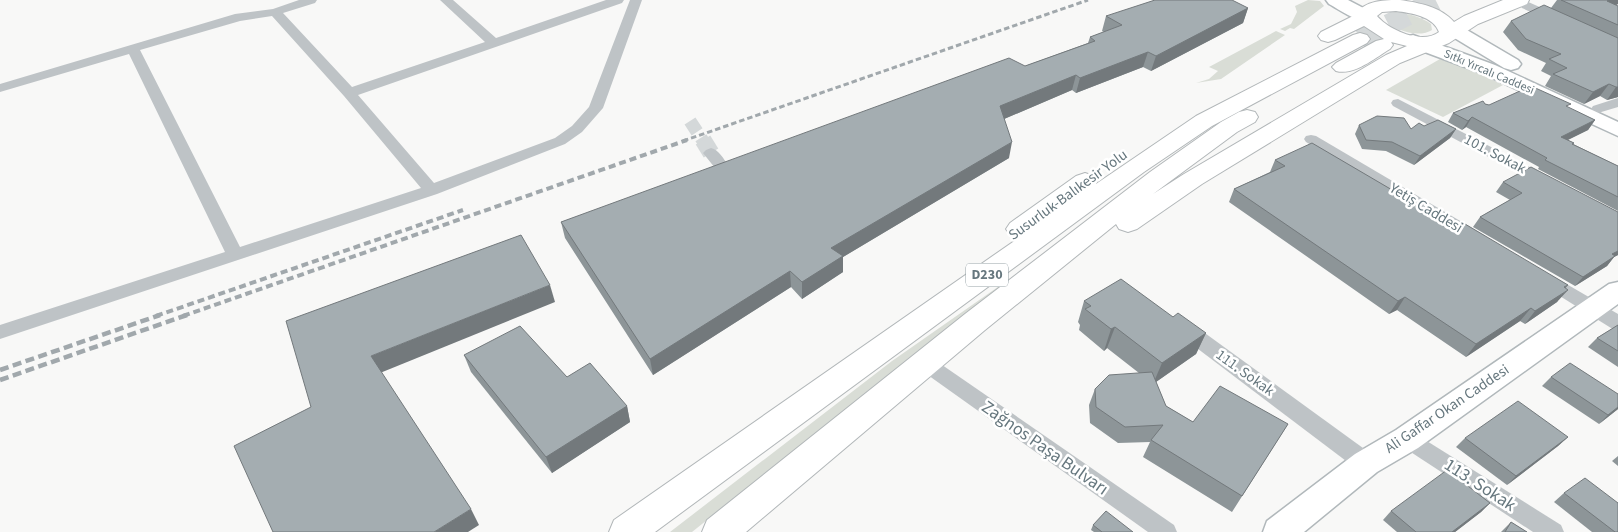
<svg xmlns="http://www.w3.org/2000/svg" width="1618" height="532" viewBox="0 0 1618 532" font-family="'Source Sans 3',sans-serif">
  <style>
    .green { fill: #d9ddd6 }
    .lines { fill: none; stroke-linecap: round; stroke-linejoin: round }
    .street-tunnel-far1 { stroke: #d4d8d9; stroke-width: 13; stroke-dasharray: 13 7; stroke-linecap: butt }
    .street-tunnel { stroke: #d4d8d9; stroke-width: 17; stroke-dasharray: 17 8; stroke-linecap: butt }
    .highway-tunnel { stroke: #d4d8d9; stroke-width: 21; stroke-dasharray: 21 11; stroke-linecap: butt }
    .secondary-casing { stroke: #b1b8bb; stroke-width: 3 }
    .highway-casing { stroke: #b2b7b9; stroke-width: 2 }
    .street { fill: #bec3c6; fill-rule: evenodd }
    .secondary { fill: #fff; fill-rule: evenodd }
    .highway { fill: #fff; fill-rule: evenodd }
    .rail-far2 { stroke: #a1a8ac; stroke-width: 3; stroke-dasharray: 5.5 3; stroke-linecap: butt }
    .rail-far1 { stroke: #a1a8ac; stroke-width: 4; stroke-dasharray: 7 4; stroke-linecap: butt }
    .rail { stroke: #a1a8ac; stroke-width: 4.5; stroke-dasharray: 9 4.5; stroke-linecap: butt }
    .wall { fill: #8d9598 }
    .shaded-wall { fill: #73797c }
    .building { fill: #a4adb1; stroke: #73797c }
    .labels { text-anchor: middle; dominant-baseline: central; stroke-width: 5; stroke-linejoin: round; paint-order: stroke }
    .far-street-label { font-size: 12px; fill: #66777e; stroke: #fff }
    .shield { fill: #fff; stroke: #94a0a5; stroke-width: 1 }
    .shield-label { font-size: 14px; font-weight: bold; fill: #66777e }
    .street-label { font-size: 15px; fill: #66777e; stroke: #fff }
    .near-street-label { font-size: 18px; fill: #66777e; stroke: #fff }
  </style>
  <rect width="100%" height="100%" fill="#f8f8f7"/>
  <g class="green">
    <path d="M1308,0L1320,1L1324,6L1294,29L1290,28L1285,31L1280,29L1291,24L1297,12L1295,6Z"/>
    <path d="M1394,14C1407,13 1420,16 1431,24L1432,30C1420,38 1394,32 1388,19Z"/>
    <path d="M1276,31L1285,35L1221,79L1196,83L1209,79L1218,71L1209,67Z"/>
    <path d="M1440,59L1456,62L1503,85L1443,117L1386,90Z"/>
    <path d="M1015,275L1004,287L855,402L692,532H670L892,361Z"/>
  </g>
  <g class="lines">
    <path class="street-tunnel-far1" d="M690,121L703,141"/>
    <path class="street-tunnel" d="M703,140L711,153"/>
    <path class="highway-tunnel" d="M1360,39L1437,0"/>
    <g class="secondary-casing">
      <g id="secondary">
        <path d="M1326,0H1348L1373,13L1376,17L1373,21C1358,24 1342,11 1329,4Z"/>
        <path d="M1449,22L1455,23L1518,60L1521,64L1518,68L1511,70L1504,68L1443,31L1440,27L1443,23Z"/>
        <path d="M1413,35L1495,65L1618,122V136L1481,73L1406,45L1404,41L1406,37Z"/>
        <path d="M1618,282V304L1418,448L1377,472L1304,532H1263L1267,521L1355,454L1396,430L1609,284Z"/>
      </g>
    </g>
    <g class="highway-casing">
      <g id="highway">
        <path d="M1400,0C1420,3 1441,7 1454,22L1464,16L1503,0H1529L1527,4L1478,24L1449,43L1400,63L1202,184L1137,229L1128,232L1119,229L1116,224L985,330L746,532H702L707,520L965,314L1150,172L1221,122L1239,112L1247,110L1255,112L1258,117L1255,122L1237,132L1153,194L1184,174L1386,55L1407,46L1391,42L1393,45L1390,49C1375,58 1354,76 1336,71L1332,67L1336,63L1376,41L1384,39L1364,26L1335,40L1328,42L1321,40L1318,36L1321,32L1357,14C1364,0 1386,0 1400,0ZM1396,11C1411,13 1433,16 1439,32C1422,45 1389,30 1377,16L1382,12Z"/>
        <path d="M1360,33L1367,35L1370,39L1367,43L1212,126L1144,172L655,532H609L614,520L1020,237L1010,235L1006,229L1010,223L1076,176L1085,173L1094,176L1097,181L1096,184L1196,116L1353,35Z"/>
      </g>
    </g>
    <g class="street">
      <path d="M299,0H317L315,3L283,13L352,87L485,42L440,0H453L496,38L606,0H624L622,3L358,95L434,183L555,138L572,126L589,107L630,0H642L603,108L582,132L565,144L437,194L0,339V325L225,252L129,54L0,92V84L235,14L273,9ZM272,16L344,96L421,188L240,247L140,50L240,21Z"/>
      <path d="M1526,1L1560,16L1562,19L1556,23L1552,22L1522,8L1520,5Z"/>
      <path d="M1618,98V107L1598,113L1593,112L1591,109L1593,106Z"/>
      <path d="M1398,99L1551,178L1553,181L1551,184H1539L1393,106L1391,103L1393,100Z"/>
      <path d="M1311,135L1316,136L1484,235L1486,239L1484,243L1478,245L1472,243L1306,142L1304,139L1306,136Z"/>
      <path d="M711,148C719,150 723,158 728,165L725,168H715L703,153L706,150Z"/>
      <path d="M1545,273L1551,275L1618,314V330L1611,328L1539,283L1536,279L1539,275Z"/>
      <path d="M1184,321L1191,323L1374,456L1377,463L1374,470L1366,472L1358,470L1177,333L1175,328L1177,323Z"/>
      <path d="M925,355L932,358L1174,525L1177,532H1148L918,368L915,363L918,358Z"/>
      <path d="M1407,430L1414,433L1561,525L1564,532H1533L1400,445L1396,439L1400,433Z"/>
    </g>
    <use href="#secondary" class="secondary"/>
    <use href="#highway" class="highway"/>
    <path class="rail-far2" d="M683,141L1088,0"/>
    <g class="rail-far1">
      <path d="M156,316L463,210"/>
      <path d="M183,316L687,140"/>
    </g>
    <g class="rail">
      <path d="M0,370L160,315"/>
      <path d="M0,380L187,315"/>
    </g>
  </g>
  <g class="wall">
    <path d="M1557,0H1618V4L1616,5L1618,6V97L1607,100L1600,96L1584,104L1545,86L1551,76L1541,71L1546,63L1518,50L1503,32L1511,21L1551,8Z"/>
    <path d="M1248,8L1243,23L1151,71L1143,67L1076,93L1072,90L1004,119L1009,158L843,257V272L802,299L791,287L653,375L565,238L561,222L1025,66L1088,43L1090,37L1104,32L1102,31L1106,16Z"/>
    <path d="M1485,104L1489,105L1568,108L1595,120L1588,130L1568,140L1574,143L1573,144L1618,166V211L1538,169L1539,167L1466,127L1462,130L1448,122L1453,113Z"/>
    <path d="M1359,125L1411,129L1424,126L1456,129L1450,138L1414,165L1386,151L1362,149L1355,134Z"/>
    <path d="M1275,160L1457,228L1568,285L1565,288L1557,302L1525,324L1520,321L1466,357L1397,310L1389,314L1229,202L1234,189L1270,172Z"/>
    <path d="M1503,182L1618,212V255L1614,257L1607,266L1575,286L1473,227L1480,217L1510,200L1496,192Z"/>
    <path d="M1084,301L1173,317L1206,333L1196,354L1156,382L1166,406L1193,422L1288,424L1232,512L1143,457L1150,442L1118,443L1090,423L1089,405L1095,389L1139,373L1107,348L1104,351L1079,330L1080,325L1078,322Z"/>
    <path d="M1618,325V367L1588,347L1597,338Z"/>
    <path d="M464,355L567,377L627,406L630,422L552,473L471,372Z"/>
    <path d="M1551,377L1618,394V409L1599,424L1542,386Z"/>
    <path d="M1568,437L1558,446L1507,485L1456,447L1465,438Z"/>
    <path d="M1618,456V466L1612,461Z"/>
    <path d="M1564,493L1618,532H1592L1554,502Z"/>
    <path d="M1490,503L1481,512L1455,532H1397L1383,520L1391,511Z"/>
    <path d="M1511,522L1527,532H1501Z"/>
    <path d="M1093,525L1133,532H1094L1091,530Z"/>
  </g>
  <g class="shaded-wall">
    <path d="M1609,0H1618V4L1599,13L1607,1Z"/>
    <path d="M1248,8L1243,23L1151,71L1156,56Z"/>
    <path d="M1148,52L1143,67L1076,93L1080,78Z"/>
    <path d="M1076,75L1072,90L997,122L1000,106Z"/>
    <path d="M1609,84L1600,96L1584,104L1593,92Z"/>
    <path d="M1616,87H1618V97L1607,100Z"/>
    <path d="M1472,117L1466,127L1462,130L1468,121Z"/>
    <path d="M1595,120L1588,130L1555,146L1561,137Z"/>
    <path d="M1456,129L1450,138L1414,165L1420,156Z"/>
    <path d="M1012,142L1009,158L843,257V272L802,299V282L831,248Z"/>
    <path d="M1618,251V255L1614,257L1607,266L1575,286L1583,277L1612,254Z"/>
    <path d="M790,271L791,287L653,375L650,359Z"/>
    <path d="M550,285L555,302L380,373L371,356Z"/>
    <path d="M1568,285L1559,296L1568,290L1557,302L1525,324L1535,311Z"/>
    <path d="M1405,297L1397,310L1389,314L1398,301Z"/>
    <path d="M1531,308L1520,321L1466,357L1476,344Z"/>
    <path d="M1115,327L1107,348L1104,351L1111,329Z"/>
    <path d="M1206,333L1196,354L1153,384L1162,363Z"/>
    <path d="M627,406L630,422L552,473L546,457Z"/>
    <path d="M1618,407V409L1599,424L1608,415Z"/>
    <path d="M1568,437L1558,446L1507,485L1516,476Z"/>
    <path d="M1490,503L1481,512L1455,532H1452Z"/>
    <path d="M471,509L479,525L468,532H434Z"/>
  </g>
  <g class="building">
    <path d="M1155,0H1232L1248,8L1156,56L1148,52L1080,78L1076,75L1000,106L1012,142L831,248L843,256L802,282L790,271L650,359L561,222L1009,58L1025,66L1095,41L1090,37L1122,25L1106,16Z"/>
    <path d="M1561,0H1609L1607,1L1618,6V25Z"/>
    <path d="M1544,5L1618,38V87H1616L1609,84L1593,92L1553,74L1567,68L1549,59L1561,54L1526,39L1511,21Z"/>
    <path d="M1531,86L1571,104L1566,106L1595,120L1561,137L1574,143L1572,144L1618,166V197L1545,160L1547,158L1472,117L1468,121L1453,113L1483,101L1485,104L1489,105Z"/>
    <path d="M1377,116L1404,118L1411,129L1419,123L1424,126L1438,120L1456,129L1420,156L1392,142L1366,140L1359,125Z"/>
    <path d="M1312,143L1457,228L1465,224L1568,285L1564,287L1568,290L1535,311L1531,308L1476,344L1405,297L1398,301L1234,189L1285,166L1275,160Z"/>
    <path d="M1531,167L1618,212V251L1612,254L1615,256L1583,277L1480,217L1522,193L1503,182Z"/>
    <path d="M521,235L550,285L371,356L471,509L434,532H273L234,446L311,407L286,321Z"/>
    <path d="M1121,279L1173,317L1178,313L1206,333L1162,363L1115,327L1111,329L1085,309L1091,306L1084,301Z"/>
    <path d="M1618,325V351L1597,338Z"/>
    <path d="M520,326L567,377L590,363L627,406L546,457L464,355Z"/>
    <path d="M1570,363L1618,394V407L1608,415L1551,377Z"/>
    <path d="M1152,372L1166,406L1193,422L1220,386L1288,424L1242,496L1151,440L1163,425L1125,427L1096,407L1095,389L1109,375Z"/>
    <path d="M1518,401L1568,437L1516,476L1465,438Z"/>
    <path d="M1447,470L1490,503L1452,532H1416L1391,511Z"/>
    <path d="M1585,478L1618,503V532H1615L1564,493Z"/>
    <path d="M1106,511L1133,532H1102L1093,525Z"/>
    <path d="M1511,522L1527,532H1505Z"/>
  </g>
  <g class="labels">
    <g class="far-street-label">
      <text transform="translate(1489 72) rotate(23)">Sıtkı Yırcalı Caddesi</text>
    </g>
    <rect class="shield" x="966" y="263.5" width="42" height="23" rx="4"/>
    <g class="shield-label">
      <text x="987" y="275">D230</text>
    </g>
    <g class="street-label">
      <text transform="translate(1495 154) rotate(28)">101. Sokak</text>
      <text transform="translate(1068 195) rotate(-36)">Susurluk-Balıkesir Yolu</text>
      <text transform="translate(1426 208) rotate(31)">Yetiş Caddesi</text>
      <text transform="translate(1245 373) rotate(36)">111. Sokak</text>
      <text transform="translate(1447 409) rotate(-34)">Ali Gaffar Okan Caddesi</text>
    </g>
    <g class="near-street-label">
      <text transform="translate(1045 448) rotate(35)">Zağnos Paşa Bulvarı</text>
      <text transform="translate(1480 485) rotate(33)">113. Sokak</text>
    </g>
  </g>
</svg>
